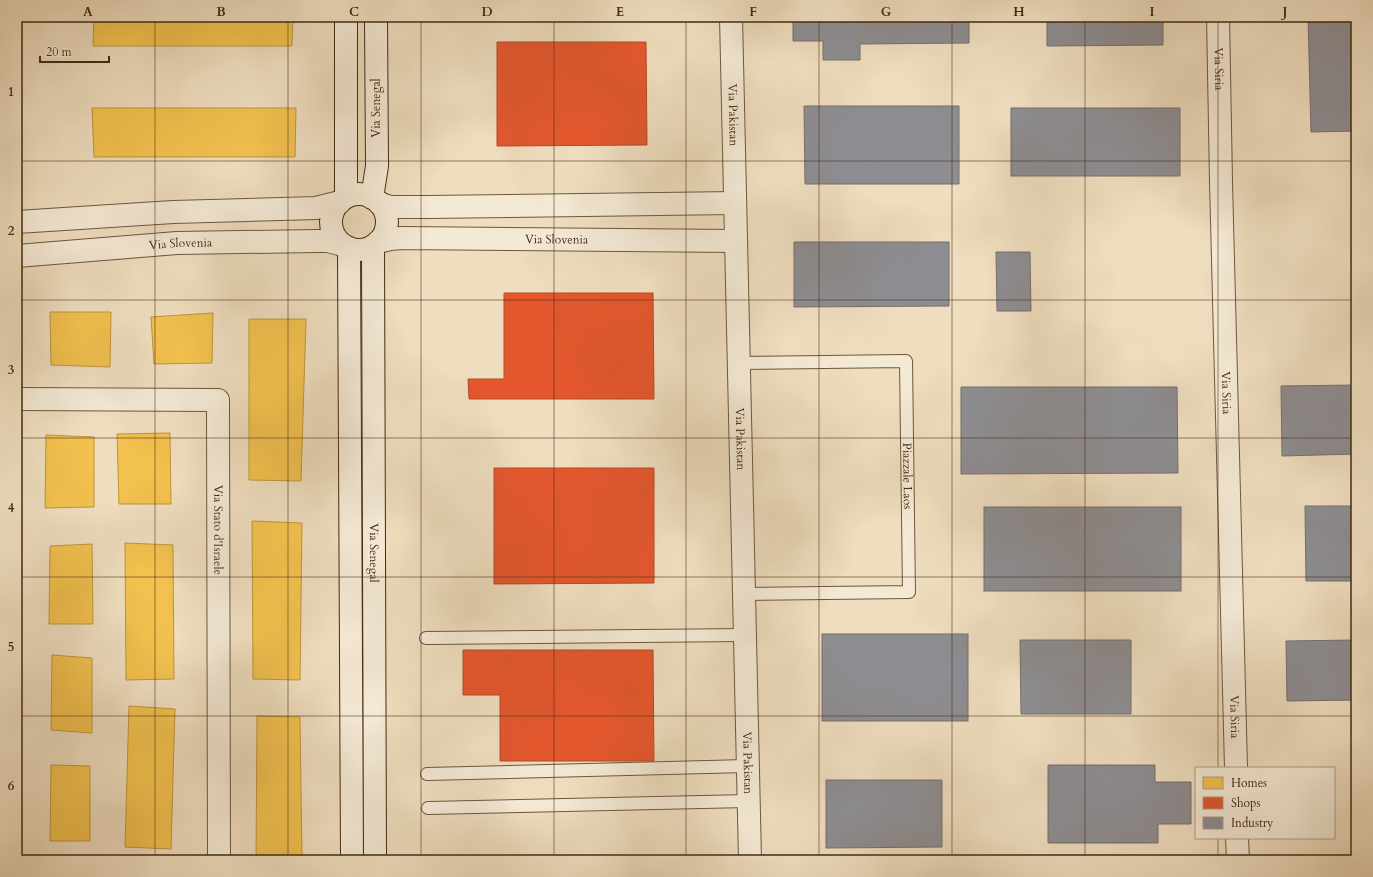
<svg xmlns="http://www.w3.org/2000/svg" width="1373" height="877" viewBox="0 0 1373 877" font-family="Cardo,serif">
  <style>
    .homes { fill: #f2c14e; stroke: #be943c }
    .shops { fill: #e4572e; stroke: #b44a26 }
    .industry { fill: #8d8d92; stroke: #776f6c }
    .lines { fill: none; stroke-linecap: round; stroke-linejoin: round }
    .lane-casing { stroke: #6e573d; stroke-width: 14 }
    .street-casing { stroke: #6e573d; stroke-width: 24 }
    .secondary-casing { stroke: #432a12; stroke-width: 24 }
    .lane { stroke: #f4e9d5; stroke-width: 12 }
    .street { stroke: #f4e9d5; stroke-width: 22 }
    .secondary { stroke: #f4e9d5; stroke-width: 22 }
    .grid { fill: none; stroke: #432a12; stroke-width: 1; stroke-opacity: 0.55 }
    .labels { text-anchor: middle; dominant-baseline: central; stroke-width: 4; stroke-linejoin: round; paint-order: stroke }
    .street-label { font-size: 12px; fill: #432a12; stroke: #f4e9d5 }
    .neatline { fill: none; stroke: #432a12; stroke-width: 1.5 }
    .grid-label { font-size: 13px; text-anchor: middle; font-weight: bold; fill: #432a12 }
  </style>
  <rect width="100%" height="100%" fill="#eeddbe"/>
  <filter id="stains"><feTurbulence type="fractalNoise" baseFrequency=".005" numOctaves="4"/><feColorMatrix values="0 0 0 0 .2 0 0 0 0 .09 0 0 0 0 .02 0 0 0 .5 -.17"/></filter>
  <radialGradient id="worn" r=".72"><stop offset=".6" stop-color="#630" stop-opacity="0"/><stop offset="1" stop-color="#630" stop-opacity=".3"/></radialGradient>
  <g class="homes">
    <path d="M94,17H293L292,46H93Z"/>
    <path d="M92,108H296L295,157H94Z"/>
    <path d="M50,312H111L110,367L51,365Z"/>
    <path d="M213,313L212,363L154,364L151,317Z"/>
    <path d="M249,319H306L301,481L249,480Z"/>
    <path d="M170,433L171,504H119L117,434Z"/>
    <path d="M46,435L94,437V507L45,508Z"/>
    <path d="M252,521L302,523L300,680L253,679Z"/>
    <path d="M125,543L173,545L174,679L126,680Z"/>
    <path d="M92,544L93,624H49L50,546Z"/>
    <path d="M52,655L92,658V733L51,730Z"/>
    <path d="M129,706L175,709L171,849L125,847Z"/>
    <path d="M257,716L300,717L302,860H256Z"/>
    <path d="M51,765L90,766V841H50Z"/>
  </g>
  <g class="shops">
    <path d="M497,42H646L647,145L497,146Z"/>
    <path d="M504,293H653L654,399H469L468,379H504Z"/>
    <path d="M494,468H654V583L494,584Z"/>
    <path d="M463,650H653L654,761H500V695H463Z"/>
  </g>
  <g class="industry">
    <path d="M793,17H969V43L860,44V60H823V41H793Z"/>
    <path d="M1047,17H1163V45L1047,46Z"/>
    <path d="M1308,17H1356V131L1311,132Z"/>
    <path d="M804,106H959V184H805Z"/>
    <rect x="1011" y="108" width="169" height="68"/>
    <path d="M794,242H949V306L794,307Z"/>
    <path d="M996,252H1030L1031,311H997Z"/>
    <path d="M1356,385V454L1282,456L1281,386Z"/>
    <path d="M961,387H1177L1178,473L961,474Z"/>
    <path d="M1305,506H1356V581H1306Z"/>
    <rect x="984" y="507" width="197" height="84"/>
    <rect x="822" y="634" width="146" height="87"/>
    <path d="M1020,640H1131V714H1021Z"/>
    <path d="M1356,640V700L1287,701L1286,641Z"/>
    <path d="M1048,765H1155V782H1191V824H1158V843H1048Z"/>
    <path d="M826,780H942V847L826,848Z"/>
  </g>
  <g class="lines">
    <g class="lane-casing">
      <g id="lane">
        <path id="s1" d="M739,363L906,361L909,592L744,594"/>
        <path d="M426,638L745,635"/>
        <path d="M427,774L747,766"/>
        <path d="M428,808L748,801"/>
      </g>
    </g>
    <g class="street-casing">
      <g id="street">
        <path id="s2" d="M731,17L750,860"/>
        <path id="s3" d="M1218,17L1221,182L1236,768"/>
        <path d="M379,203L390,207H427L735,203"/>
        <path d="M17,222L173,212L316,208L340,202"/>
        <path id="s4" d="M378,242L390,239L402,238L736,241"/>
        <path id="s5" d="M17,256L177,243L317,241H328L343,245"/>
        <path id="s6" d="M17,399L218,400L219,860"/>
        <path d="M1237,838L1238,860"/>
      </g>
    </g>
    <g class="secondary-casing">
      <g id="secondary">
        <path d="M346,17V197"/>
        <circle cx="359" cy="222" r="28"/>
        <path d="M372,198L377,166L376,17"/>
        <path id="s7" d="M373,246L375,860"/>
        <path d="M349,248L352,860"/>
      </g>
    </g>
    <use href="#lane" class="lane"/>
    <use href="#street" class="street"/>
    <use href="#secondary" class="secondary"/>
  </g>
  <path class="grid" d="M155,17V860M288,17V860M421,17V860M554,17V860M686,17V860M819,17V860M952,17V860M1085,17V860M1218,17V768M17,161H1356M17,300H1356M17,438H1356M17,577H1356M17,716H1356M1218,838V860"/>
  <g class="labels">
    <g class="street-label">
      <text stroke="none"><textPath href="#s3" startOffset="52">Via Siria</textPath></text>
      <text transform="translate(376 108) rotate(-90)">Via Senegal</text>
      <text stroke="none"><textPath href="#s2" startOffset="98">Via Pakistan</textPath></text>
      <text stroke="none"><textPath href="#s4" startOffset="179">Via Slovenia</textPath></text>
      <text stroke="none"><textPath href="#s5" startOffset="164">Via Slovenia</textPath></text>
      <text stroke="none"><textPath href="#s3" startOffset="376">Via Siria</textPath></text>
      <text stroke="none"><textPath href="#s2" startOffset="422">Via Pakistan</textPath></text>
      <text stroke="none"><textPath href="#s1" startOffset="282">Piazzale Laos</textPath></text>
      <text stroke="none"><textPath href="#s6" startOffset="331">Via Stato d'Israele</textPath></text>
      <text stroke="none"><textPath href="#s7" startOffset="307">Via Senegal</textPath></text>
      <text stroke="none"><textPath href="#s3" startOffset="700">Via Siria</textPath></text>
      <text stroke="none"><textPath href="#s2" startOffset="746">Via Pakistan</textPath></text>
    </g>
  </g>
  <rect width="1373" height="877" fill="none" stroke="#eeddbe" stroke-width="44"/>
  <rect x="1195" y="767" width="140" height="72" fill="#f4e9d5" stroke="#ad9d87"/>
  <rect x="1203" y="777" width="20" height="12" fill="#f2c14e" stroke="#ad9d87"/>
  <text x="1231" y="787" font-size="12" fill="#432a12">Homes</text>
  <rect x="1203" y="797" width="20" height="12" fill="#e4572e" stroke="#ad9d87"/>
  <text x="1231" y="807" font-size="12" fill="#432a12">Shops</text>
  <rect x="1203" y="817" width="20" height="12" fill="#8d8d92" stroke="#ad9d87"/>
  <text x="1231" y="827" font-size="12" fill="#432a12">Industry</text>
  <path d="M40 56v6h69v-6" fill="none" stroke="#432a12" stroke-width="2"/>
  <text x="46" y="56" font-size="12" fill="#432a12" stroke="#f4e9d5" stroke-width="3" paint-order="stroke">20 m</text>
  <rect x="22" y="22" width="1329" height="833" class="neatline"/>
  <g class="grid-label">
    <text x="88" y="16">A</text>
    <text x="221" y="16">B</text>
    <text x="354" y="16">C</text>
    <text x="487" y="16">D</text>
    <text x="620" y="16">E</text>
    <text x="753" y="16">F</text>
    <text x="886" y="16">G</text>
    <text x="1019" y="16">H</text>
    <text x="1152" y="16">I</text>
    <text x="1285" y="16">J</text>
    <text x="11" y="96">1</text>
    <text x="11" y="235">2</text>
    <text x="11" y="374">3</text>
    <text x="11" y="512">4</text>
    <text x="11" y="651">5</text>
    <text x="11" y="790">6</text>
  </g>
  <rect width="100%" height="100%" filter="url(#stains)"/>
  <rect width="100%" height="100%" fill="url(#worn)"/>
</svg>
